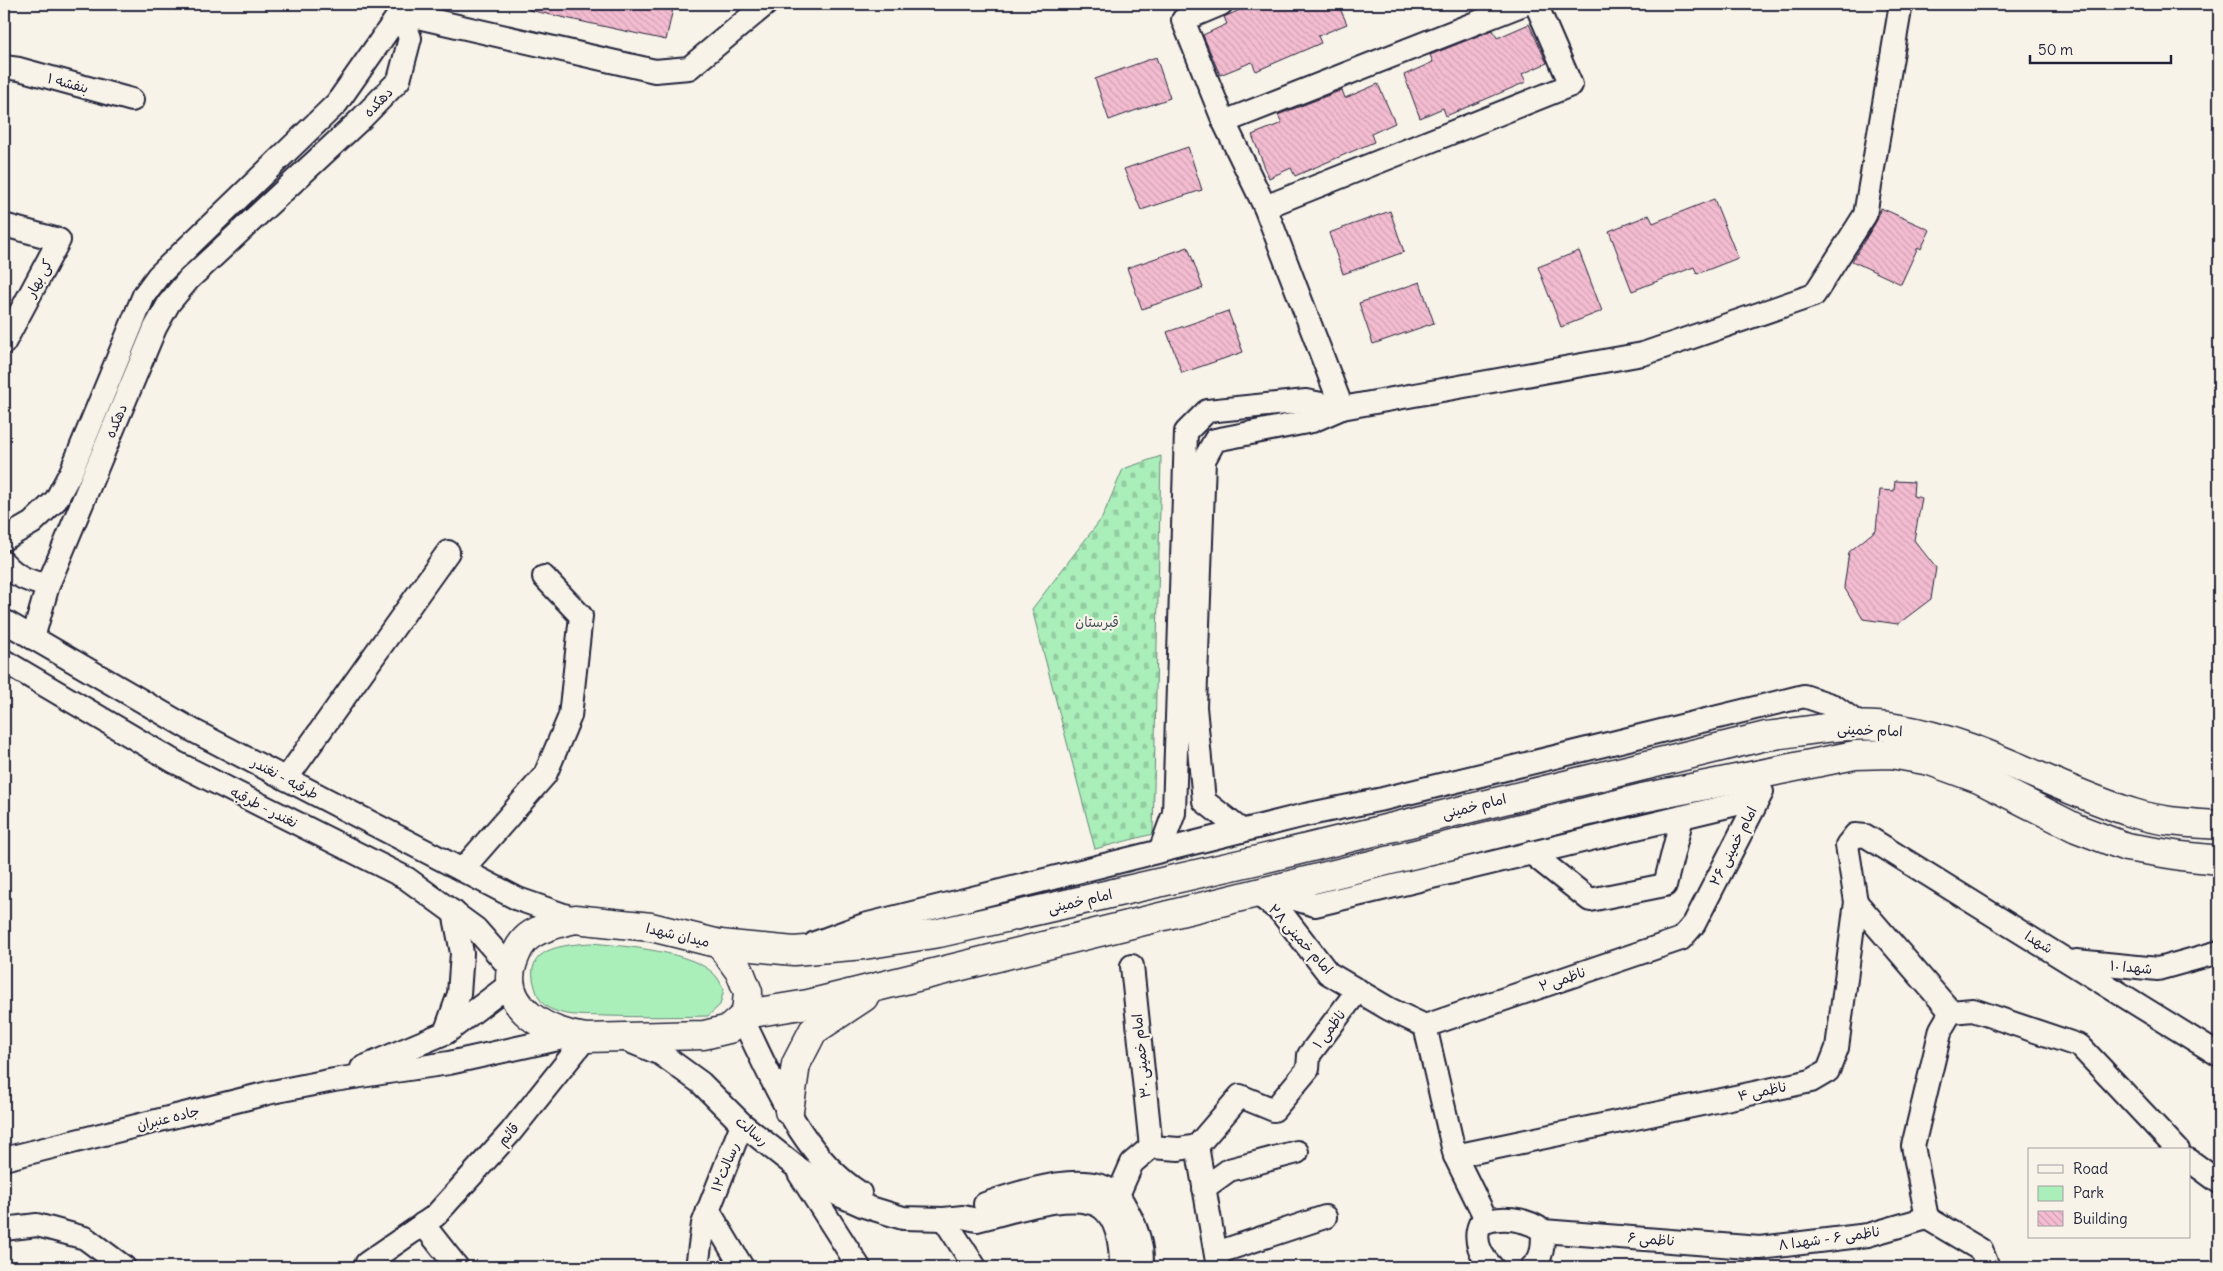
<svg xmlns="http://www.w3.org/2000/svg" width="2223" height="1271" viewBox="0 0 2223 1271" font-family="Delius,'Playpen Sans Arabic',sans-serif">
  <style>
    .green { fill: #aaeeb9; stroke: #66887a }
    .cemetery { fill: url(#cemetery-stones); stroke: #66887a }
    .building { fill: url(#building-back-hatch); stroke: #22223b }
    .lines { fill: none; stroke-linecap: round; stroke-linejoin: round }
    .minor-casing { stroke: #22223b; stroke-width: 26 }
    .highway-casing { stroke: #22223b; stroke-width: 31 }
    .minor { stroke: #f7f3e8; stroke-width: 22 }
    .highway { stroke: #f7f3e8; stroke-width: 28 }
    .labels { text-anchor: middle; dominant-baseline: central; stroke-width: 4.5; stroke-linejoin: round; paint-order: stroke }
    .street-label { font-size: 14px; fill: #22223b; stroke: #f7f3e8 }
    .park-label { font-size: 14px; fill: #44555a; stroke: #f7f3e8 }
  </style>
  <defs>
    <pattern id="cemetery-stones" width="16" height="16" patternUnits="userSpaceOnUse" patternTransform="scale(1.25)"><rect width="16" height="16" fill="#aaeeb9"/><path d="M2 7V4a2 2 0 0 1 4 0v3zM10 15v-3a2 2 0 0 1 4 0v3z" fill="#92cca0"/></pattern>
    <pattern id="building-back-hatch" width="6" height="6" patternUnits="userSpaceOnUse" patternTransform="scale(1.25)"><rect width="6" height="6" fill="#f4bcd0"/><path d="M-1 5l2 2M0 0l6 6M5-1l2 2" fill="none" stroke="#d1a1b4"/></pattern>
  </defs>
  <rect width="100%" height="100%" fill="#f7f3e8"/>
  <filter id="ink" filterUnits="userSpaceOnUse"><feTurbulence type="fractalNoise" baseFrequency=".02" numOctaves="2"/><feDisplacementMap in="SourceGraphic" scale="10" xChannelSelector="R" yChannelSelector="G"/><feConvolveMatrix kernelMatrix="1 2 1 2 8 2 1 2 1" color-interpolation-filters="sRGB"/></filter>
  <g filter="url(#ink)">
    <path class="green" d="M591,943C623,946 695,951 716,976C719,979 721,985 724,989L720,1005L708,1016C674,1017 640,1017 606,1016C589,1015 568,1017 553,1010C542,1006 538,998 535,987C522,947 564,945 591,943Z"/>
    <path class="cemetery" d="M1161,456L1153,834L1095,849L1032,609L1102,518L1123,469Z"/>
    <g class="building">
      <path d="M530,4H674L666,40L529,10Z"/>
      <path d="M1253,4H1338L1347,24L1318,36L1321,43L1256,71L1252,62L1220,75L1203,35L1227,24L1224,17Z"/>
      <path d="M1529,24L1547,63L1522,74L1526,82L1446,116L1443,108L1420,118L1404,75L1433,62L1430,55L1493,30L1497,38Z"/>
      <path d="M1156,57L1170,98L1109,120L1095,79Z"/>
      <path d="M1378,84L1395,123L1371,134L1374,142L1295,176L1291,168L1269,178L1252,135L1282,123L1278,115L1293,109L1342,90L1345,98Z"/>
      <path d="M1188,147L1202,190L1141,210L1124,169Z"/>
      <path d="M1714,199L1738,258L1697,274L1694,267L1632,291L1609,231L1649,215L1653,223Z"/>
      <path d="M1881,208L1930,230L1921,249L1918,247L1901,284L1852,261L1876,222Z"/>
      <path d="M1390,211L1404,252L1343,274L1329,233Z"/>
      <path d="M1188,247L1203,288L1142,309L1127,268Z"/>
      <path d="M1579,251L1602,311L1561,327L1538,267Z"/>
      <path d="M1420,282L1434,323L1373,344L1359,303Z"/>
      <path d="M1228,311L1243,352L1182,373L1167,332Z"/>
      <path d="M1895,481L1914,482L1913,496L1922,498L1914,540L1936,568L1931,599L1898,624L1863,619L1844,587L1849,552L1876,530L1880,490L1894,491Z"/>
    </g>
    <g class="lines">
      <g class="minor-casing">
        <g id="minor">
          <path d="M1221,4L1183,20L1224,122L1265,207L1342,408"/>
          <path d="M400,13L655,71L689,68L766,4"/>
          <path d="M4,67L19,69L132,100"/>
          <path d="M1224,122L1524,4"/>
          <path d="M1265,207L1571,85L1536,4"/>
          <path d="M4,225L59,240L4,343"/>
          <path d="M4,539L32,523L56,500L71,472L144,295L158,276L337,103L400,13L402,4"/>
          <path d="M4,563C17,577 29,582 48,585"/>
          <path d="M4,621L192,730L518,899L575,919"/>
          <path d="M33,638L48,585L155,328L169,303L189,279L362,118L399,80L410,38L400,13"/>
          <path d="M4,661L175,762L406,878L476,929L511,969"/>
          <path d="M286,779L448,552"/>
          <path d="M1242,831L1204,801L1195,707L1204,460L1215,440L1312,421L1342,408L1643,354L1814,295L1865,215L1901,4"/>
          <path d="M1160,851L1174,813L1186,432L1207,411L1306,401L1342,408"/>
          <path d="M1531,853L1590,900L1665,885L1682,817"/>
          <path d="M462,870L545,775L570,716L581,616L544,577"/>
          <path d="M1266,890L1315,905L1757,799"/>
          <path d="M1256,893L1280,911L1328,973L1389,1009L1425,1026"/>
          <path d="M1856,902L1951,1012"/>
          <path d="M815,943L864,925L1305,815L1383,799L1804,696L1834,706L1863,727"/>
          <path d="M2076,961L2158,969L2219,952"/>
          <path d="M1132,966L1151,1147"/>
          <path d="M742,1018C773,1080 800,1154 860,1193"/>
          <path d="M1425,1026L1681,939L1694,924L1762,792"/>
          <path d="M1425,1026L1455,1156L1487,1221"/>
          <path d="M445,1033L459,994L462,953L454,912"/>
          <path d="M622,1038L661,1054L701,1083L742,1124L795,1166L839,1195L864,1206L903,1218L944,1219L963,1217L977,1220C1008,1213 1073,1189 1101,1207C1119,1220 1121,1248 1121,1267"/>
          <path d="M362,1068L447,1032L510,984"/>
          <path d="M1197,1146L1218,1267"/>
          <path d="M1455,1156L1811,1081L1828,1071L1837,1048L1856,902L1847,845L1855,835L1866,836L2219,1055"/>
          <path d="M4,1159L272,1092L334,1080L449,1063L572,1036"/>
          <path d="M2189,1160L2219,1182"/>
          <path d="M799,1173L859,1267"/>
          <path d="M1204,1188L1229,1170L1297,1152"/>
          <path d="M1118,1195L1132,1163L1151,1147L1179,1149L1197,1146L1240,1096L1274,1110L1308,1069L1309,1055L1358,990"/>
          <path d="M985,1204C1018,1193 1089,1167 1118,1196C1122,1199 1125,1207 1128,1212C1138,1230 1143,1248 1142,1267"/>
          <path d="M708,1210L742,1267"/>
          <path d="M1927,1218L1913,1146L1941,1029L1951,1012L1973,1010L2080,1046L2178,1150"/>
          <path d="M1927,1218L1981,1250L1988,1267"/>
          <path d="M944,1219L975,1267"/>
          <path d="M423,1224L457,1267"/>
          <path d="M4,1229L37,1225L85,1238L124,1267"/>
          <path d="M1543,1231L1760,1248L1868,1235L1927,1218"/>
          <path d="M1216,1253L1325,1217"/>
          <path d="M368,1267L367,1263L435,1216L510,1133L586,1038"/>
          <path d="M697,1267L703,1224L742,1124"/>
          <path d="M1492,1267C1481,1256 1473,1240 1480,1224C1500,1215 1526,1218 1543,1231C1543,1244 1543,1259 1532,1267"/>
        </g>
      </g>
      <g class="highway-casing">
        <g id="highway">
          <path d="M575,919L651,927L720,944L740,972L748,992L746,1014L729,1029L704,1035L586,1038C549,1034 497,1007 513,962C517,951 521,941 532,934C545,926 560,923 575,919Z"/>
          <path d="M720,944L794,951L864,945L939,933L1258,860L1766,736C1808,731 1853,721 1895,728C1980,741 2052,788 2133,813C2161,822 2190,823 2219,825"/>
          <path d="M746,1014L808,1004L1642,798L1855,755L1891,754L1930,761L1979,779L2076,828L2126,847L2181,856L2219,860"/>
          <path d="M789,1111L796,1064L813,1031L864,997"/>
        </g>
      </g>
      <use href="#minor" class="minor"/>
      <use href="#highway" class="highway"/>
    </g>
  </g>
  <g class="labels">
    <g class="street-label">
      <text transform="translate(68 83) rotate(15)">بنفشه ۱</text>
      <text transform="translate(378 102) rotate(-46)">دهکده</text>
      <text transform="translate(39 278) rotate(-62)">کی بهار</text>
      <text transform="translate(116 421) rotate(-67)">دهکده</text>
      <text transform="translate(1870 730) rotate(2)">امام خمینی</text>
      <text transform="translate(285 778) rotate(28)">طرقبه - نغندر</text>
      <text transform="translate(1474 806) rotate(-14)">امام خمینی</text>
      <text transform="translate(264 807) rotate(27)">نغندر - طرقبه</text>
      <text transform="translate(1733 846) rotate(-63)">امام خمینی ۲۶</text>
      <text transform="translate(1080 901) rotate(-13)">امام خمینی</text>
      <text transform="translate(678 935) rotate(13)">میدان شهدا</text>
      <text transform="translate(1301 939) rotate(48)">امام خمینی ۲۸</text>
      <text transform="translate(2039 942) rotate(32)">شهدا</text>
      <text transform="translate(2131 967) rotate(5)">شهدا ۱۰</text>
      <text transform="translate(1562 979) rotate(-19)">ناظمی ۲</text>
      <text transform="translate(1329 1029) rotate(-53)">ناظمی ۱</text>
      <text transform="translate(1141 1056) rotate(-96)">امام خمینی ۳۰</text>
      <text transform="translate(1762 1091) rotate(-12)">ناظمی ۴</text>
      <text transform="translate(168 1118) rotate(-14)">جاده عنبران</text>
      <text transform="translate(752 1131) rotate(40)">رسالت</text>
      <text transform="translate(508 1134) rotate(-49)">قائم</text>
      <text transform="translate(725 1167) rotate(-68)">رسالت۱۲</text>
      <text transform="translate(1829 1238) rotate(-8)">ناظمی ۶ - شهدا ۸</text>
      <text transform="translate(1651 1239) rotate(4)">ناظمی ۶</text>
    </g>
    <g class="park-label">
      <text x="1097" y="622">قبرستان</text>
    </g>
  </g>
  <rect width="2223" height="1271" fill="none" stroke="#f7f3e8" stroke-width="20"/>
  <rect x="10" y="10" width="2203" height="1251" fill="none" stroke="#22223b" stroke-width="2" filter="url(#ink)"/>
  <rect x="2028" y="1148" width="162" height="90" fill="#f7f3e8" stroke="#a29fa3"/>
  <rect x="2038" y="1165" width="25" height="8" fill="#f7f3e8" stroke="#a29fa3"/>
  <text x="2073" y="1174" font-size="15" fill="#22223b">Road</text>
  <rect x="2038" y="1186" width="25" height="15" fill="#aaeeb9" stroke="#a29fa3"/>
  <text x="2073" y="1198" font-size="15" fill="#22223b">Park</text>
  <rect x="2038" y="1211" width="25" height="15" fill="url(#building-back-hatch)" stroke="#a29fa3"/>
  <text x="2073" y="1224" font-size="15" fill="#22223b">Building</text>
  <path d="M2030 55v8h141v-8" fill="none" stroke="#22223b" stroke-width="2.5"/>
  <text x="2038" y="55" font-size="15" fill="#22223b" stroke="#f7f3e8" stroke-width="4" paint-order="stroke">50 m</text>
</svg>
